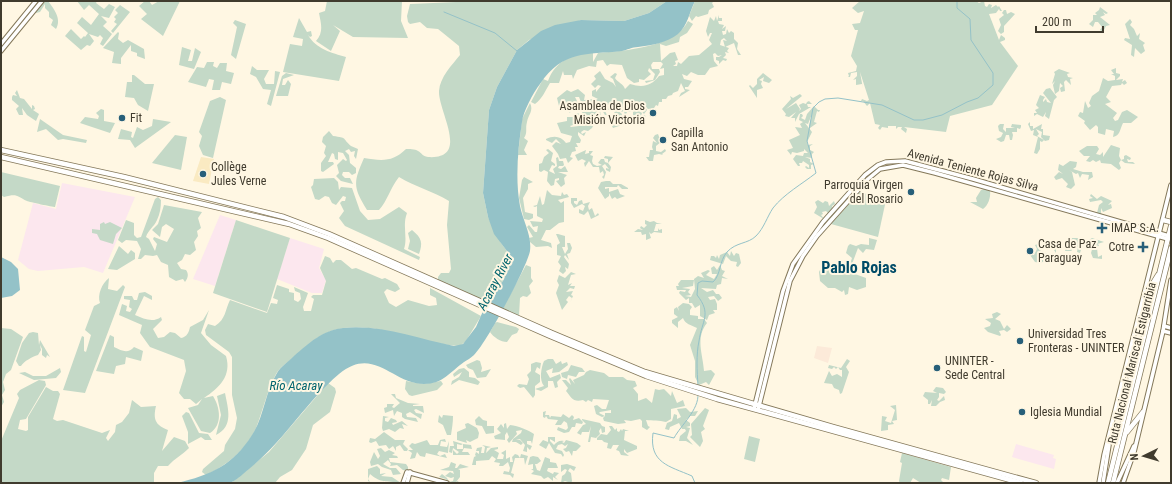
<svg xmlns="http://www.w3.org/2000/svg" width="1172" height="484" viewBox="0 0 1172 484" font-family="'Roboto Condensed',sans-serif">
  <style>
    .commercial { fill: #fcead9 }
    .industrial { fill: #fce7ee }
    .built { fill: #faeac2 }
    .green { fill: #c4d9c7 }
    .water { fill: #94c2c8 }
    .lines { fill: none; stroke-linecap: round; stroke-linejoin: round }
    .stream { stroke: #94c2c8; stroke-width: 1 }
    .secondary-casing { stroke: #84785a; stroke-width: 5.5 }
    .highway-casing { stroke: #84785a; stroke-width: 6 }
    .secondary { stroke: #fff; stroke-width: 3.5 }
    .highway { stroke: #fff; stroke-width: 4.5 }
    .poi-dot { fill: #275f79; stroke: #fff7e3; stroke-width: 1.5 }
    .labels { text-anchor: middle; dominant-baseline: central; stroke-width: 4; stroke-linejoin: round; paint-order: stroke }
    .poi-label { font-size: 12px; fill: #403b2e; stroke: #fff7e3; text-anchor: start }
    .street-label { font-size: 12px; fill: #403b2e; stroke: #fff7e3 }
    .water-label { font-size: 13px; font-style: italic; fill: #00646e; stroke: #fff7e3 }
    .district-label { font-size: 16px; font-weight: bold; fill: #004b67; stroke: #fff7e3 }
  </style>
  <rect width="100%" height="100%" fill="#fff7e3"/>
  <path class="commercial" d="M817,346L832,348L828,363L814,358Z"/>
  <g class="industrial">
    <path d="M62,183L135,197L103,273L84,267L38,271L29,269L18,260L33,203L56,209Z"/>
    <path d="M220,215L236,220L215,286L193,279Z"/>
    <path d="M290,238L324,249L319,268L326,280L322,293H312L277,279Z"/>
    <path d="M1016,444L1054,455L1053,458L1056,459L1054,469L1012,457Z"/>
  </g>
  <path class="built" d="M201,157L214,159L209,184L193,181Z"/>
  <g class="green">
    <path d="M44,1H48C54,9 62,19 56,29L51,25L53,20L49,17V12L45,8V4L40,12L36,13V11Z"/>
    <path d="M77,1H97L96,3L104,9L109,4L115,7L109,18L101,16L107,22L103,26L112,34L103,46L100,44L103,38L100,35L98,37L89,34L94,41L90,46L87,45L81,50L65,36L71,29L81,39L84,36L85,37L88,33L77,23L82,17L91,25L99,14L89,5L84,10Z"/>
    <path d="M145,1H149L152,5L159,1H180L163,36L141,19L147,14L139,6Z"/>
    <path d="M327,1H402L401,21L408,38L353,37L333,25L340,31L331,51L316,41C324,32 321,24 319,13L325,11Z"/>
    <path d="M479,1H667L649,13L624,21L581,20L529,40L517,50L497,87L489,110L483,193L488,217L501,243L510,255L511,261L503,281L487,302L438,281V277L441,273H449L451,269L447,225L449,201C433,191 415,187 399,177C390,188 388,200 379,210H367C353,187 353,183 364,158C382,161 393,162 406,149C409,149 415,149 418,151C422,153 422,156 428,157C471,160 438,111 439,91C440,77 452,65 460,55L459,46L443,33L438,29L427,28L420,22L410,24L408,22L407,16L410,4Z"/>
    <path d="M695,1H714L712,3L714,7L709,10L708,14L698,17L696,16L692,21L689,16Z"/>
    <path d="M860,1L866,2L976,1L979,3L984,1L985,6L987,7L989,4L992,5L991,8L996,5L998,7L999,6L1002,11H1000L999,9L996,13L989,14L999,40L1001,35L1005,38V40L1000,42L1018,66L992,105L950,116L946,132L904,127L907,129L906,133L901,129L902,127H898L896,129V126H888V128L882,127L880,130L878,128L880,125L875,124L870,103L867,106L863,101H861L862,99L867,101L869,100L860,72L863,89L862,84L856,85V79L853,80L857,76V72L851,73L850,77H848L849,76L848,73L856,71L857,66L851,56L858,30H855L852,24L860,23L864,11L858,13L852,8Z"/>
    <path d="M120,5L130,12L113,33L111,31L117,24L114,22L116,19L114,17L118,13L115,10Z"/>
    <path d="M1100,7L1108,13L1106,14L1103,12L1105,15L1100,17L1110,25L1106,26L1103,32L1100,30L1102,27L1098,22H1095L1093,27L1089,24L1093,20V15H1097L1095,13L1099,10Z"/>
    <path d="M1004,10H1006L1007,14L1011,12L1015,14L1004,26V32L1001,34L998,31L1001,25L999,19L1004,15L1002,13Z"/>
    <path d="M716,16L717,21L719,15V18H722V21H718L719,24L724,25L722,29L726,26L725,31H722L723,35L726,34L727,29L729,33L731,31L734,33V39L738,43L737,49L741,55H738L734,43L725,47L723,40L727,41L724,38L721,40L720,45L729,48L727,51L729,53L725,52L726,55L723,58L727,59L726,61L723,60L719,64V61L716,60V57H719L722,55L718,56L715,53L713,54L714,61L718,66L710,68L705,75H698L691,72L687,76L682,74L684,79L692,81L688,87H685V89L690,90L679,97L681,93L685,91L681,83L678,91L673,93L672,95L668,96L666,99H662V102H659L658,106L656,105L654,108L648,109L644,105L647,110L644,114L639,108L637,110L634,105L630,108V111L635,109L642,113L641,116L636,114L639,118L645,115L646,119H638L633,116V111L627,112L625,116L624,111L621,112L624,108L612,103L607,106H612L622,114L621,118L625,124L613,128L612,126L622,122L619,118L615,122L613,121L617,115L611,109L605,111L607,115H605L602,110L596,106V110L600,111L602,119L600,120L597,116L594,118V122H591L579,109L581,102L579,97H575L577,101L575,109H571L570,113L566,108L559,106L557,98L567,90L571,92L578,89L585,95L584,100L592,99L593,102L588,104L595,105L594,100L598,99L592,96V91L596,89V92L601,86L598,85L595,88L591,84L596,79L594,76L600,71L605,79L613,83L616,87L613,79L610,77L615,73L617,74L615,78C618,83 623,83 625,89L630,84C643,88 651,86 659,76L664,75V68L660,69L663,64L661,62H653L651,65L652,69H659L660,72L655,80L646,83L645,81L653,80L655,74L649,68L648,71L651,74L644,80L639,79V82L634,83L627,78L622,65L610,64L607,66L603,60L597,61L596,67L589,66L577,70L573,79L572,75H564L563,71L559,83H550C545,91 543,98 535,104L531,102L543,79L548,81C555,61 573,53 593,53V62L598,53C624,51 676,47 688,21L693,24L687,33L680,37L679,42L666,46L660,44L661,61L670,53L675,52L678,60L675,61L676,64L673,66H677L678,62L681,64L689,56L699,55L712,44L709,40L712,33H710L708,37L706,31L710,17L714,21Z"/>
    <path d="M299,18L307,32L311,31L312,36L310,37L308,35C316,49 332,53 346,57L339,81L283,72L290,44L302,46L303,39L293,37Z"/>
    <path d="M1130,19L1132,22L1130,25L1134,29L1137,36L1140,33L1139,39L1145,43L1143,45L1145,51L1141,54L1135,48L1134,57L1131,55L1132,45L1124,40L1125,38L1130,39L1125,24Z"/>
    <path d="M235,20L246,24L236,59L231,55L237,27L233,23Z"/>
    <path d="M118,32L119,33L118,39L123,43L128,40L144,49L145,59L137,56V53L131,51V45L121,58V64L112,63L114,52L103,48Z"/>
    <path d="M182,47L191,50L188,61H192L195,48L201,52L194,69L179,65Z"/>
    <path d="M207,62H214L213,66L217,68L220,63H227L226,71L234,73L231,84L222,82L220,90H212L214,80L209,79L206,87L188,82L197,67L204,68Z"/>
    <path d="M252,66L257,70H269L264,79L266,84H274L275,71L280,72L271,106L267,104L271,90L263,89L256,77L250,74Z"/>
    <path d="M1116,68V73L1120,74V76L1116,80L1123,79L1122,82L1125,80L1127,83L1124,85L1122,83L1121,85L1112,86L1106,97L1111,102L1105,104L1117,113L1113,118L1115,121L1118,120L1122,112L1127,110L1138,117L1131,123H1123C1120,129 1120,136 1113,137L1114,131L1106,129L1105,135L1098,133V127L1096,125L1090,130L1084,123L1085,121L1078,116L1080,112L1083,113L1085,101L1088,108L1091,106L1089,103L1092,96L1099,91L1103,78L1108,81L1115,80V76L1111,74H1114L1111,70Z"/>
    <path d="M1059,69L1070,73L1067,74L1068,77L1073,78L1070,79L1071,85L1066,80L1064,82L1065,91L1061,92L1060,88L1063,86L1060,83L1059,91L1055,94L1053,85L1055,81L1052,84L1055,74L1054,72Z"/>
    <path d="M286,73L294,75L283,79L282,85H285L288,80L291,84L288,96H276L282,76Z"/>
    <path d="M763,73L772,80L769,83L763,81L764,77L759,80L762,81L761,84L763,88L757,90V98L749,86L750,85L753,88L757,84V79Z"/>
    <path d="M132,75H134L145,84H154L148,111L138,105L134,98L125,97L127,82H132Z"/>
    <path d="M1050,88L1057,97L1054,100L1049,119L1045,116L1046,112L1043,117L1037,114L1034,116V113H1037L1035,110L1039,108L1036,105L1040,95L1045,97L1043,100V102L1046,99L1047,102L1051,103L1043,93L1046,89Z"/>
    <path d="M17,90L20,98L24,99L32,109V105L34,106L35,109L33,110L39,114L36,121L27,115L22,108L23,115H19L16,109L19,106L12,100V97L13,95L17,96L15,93Z"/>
    <path d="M800,94L802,96L786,109L796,103L800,109L799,111L801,109L799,105L803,103L806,104L807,102L809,101L812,104H807L808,107H811L799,114L795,122V118H791L796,112L789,117L785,116L786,114L782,109L791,99L790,96L793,98Z"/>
    <path d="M220,97L226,100L213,158L203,155L199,146L202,136L199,132L210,101Z"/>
    <path d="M530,103C534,111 528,115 527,122C525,129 528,132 524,138L528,141L524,150L527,155H518L522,119Z"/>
    <path d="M814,106L818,110H820L819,112L817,111L814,122L817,123L810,128L809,126L812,114L808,124L805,123L812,132L807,142L808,145L813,144L810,146V150L814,152L812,154V158L805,157L810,159V162L814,164L811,165V169H807L805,167L806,166L809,168V165L803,161L802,163H799L800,166H798L793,159L796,155L803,156L804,153H808L804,149V151L797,153L792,152L791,155L787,150L793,148L789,140L800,135L795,127L802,128L800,124L803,122L799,120L800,114H802L803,116L801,118L805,120L807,114Z"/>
    <path d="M101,109L104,110V121L115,123L110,133L80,123L85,117L98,119L99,116L96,113Z"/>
    <path d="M576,113L581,114L582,117L579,118V123L570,126L571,127L579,126L584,117L588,124L593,126L592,128L588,131L584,130L581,132L582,134L586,132L584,136L578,132V135L581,140L580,143H576L578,147H575L576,151L572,152L570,157L573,158L568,163L566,158L560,159L558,154L552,146L556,142L561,144L556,139L552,143L546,140V139C554,135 561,136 566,143L570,142L572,136L561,133L557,123L567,121V117H574L576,121Z"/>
    <path d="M40,119L63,135L87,140L86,143L63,139L58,140L46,129L37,132Z"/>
    <path d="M153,119L171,122L135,148L130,140L118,139L121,129L132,132L131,137L133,138L137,127L143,130L152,126Z"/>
    <path d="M1030,122V126H1033V129L1042,124L1041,129H1043V135L1050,136L1049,140L1045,141L1041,137L1042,132L1036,129L1039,134L1037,136L1044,140L1042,142L1040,141V149L1037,154L1034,153L1038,137L1033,135L1034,130L1031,131L1028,124Z"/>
    <path d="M1000,124H1004L1003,129L1006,132V128H1015L1011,127L1012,124L1021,125V127L1020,129L1017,128V132H1012L1013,135L1012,140H1010L1009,135H1006L1004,141L1001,142L996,139L1001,137L1003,133L999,131L998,126Z"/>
    <path d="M329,131L333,136C348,138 341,137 351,146L358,149L356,159L354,156L355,151L351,152L349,149L345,151L349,155L350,163L356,168V173L352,175L349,172H343L342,175L345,178H350L353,184L341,181L336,176L339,173L337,165L343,159L346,161L347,160L343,153L338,152V160L335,159L334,154L332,153L328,162H333L334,164L323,172L321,171V163L326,156L324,153L326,146L322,142L323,137Z"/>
    <path d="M658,134L661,142L656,146V151L661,152L665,149L666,151L662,154L663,155L659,154L654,155L653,161H649L646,157H649L650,150H653L652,147L653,141L657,143L653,138L655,135Z"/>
    <path d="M175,135L187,137L181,170L152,163Z"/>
    <path d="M1111,145L1120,148L1119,156L1121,160L1124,159V156L1126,155L1131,158L1130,160L1127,159L1128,162H1133L1135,164L1125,163L1121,160L1119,163L1121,168L1119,170L1111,164L1101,163L1100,160L1096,162L1093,160L1090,162L1086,161L1090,156H1084L1079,151L1087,146H1097L1099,149L1096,154L1100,155L1103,152V157Z"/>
    <path d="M548,149L553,153L551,161L555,164V166L552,165L549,171L555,174L553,169L557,166L556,158L558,157L559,161H563L564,165L563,166H559L558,168L561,169L565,166L568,172H558L567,175L564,178L565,184L561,187L556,181L559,180V178L555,179L554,185L551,186L547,181L548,172L544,170L541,172L539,171V164L542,163L544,157L549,153L546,150Z"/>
    <path d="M586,150L585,154L589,153V151H593L590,155L593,156L592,161L593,164L597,166L602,165L598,163L601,159H604L605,162L608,163V159L604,158L605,156L613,157L608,163L611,167L610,172L606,170V168L609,169L605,164L602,166L606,172L604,179L602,177L604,175L603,171L600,173L599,167H593L589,161L585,167L584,163L586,161L582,159L578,161L575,155Z"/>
    <path d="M1070,161L1077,162L1076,167L1073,169L1083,172H1092L1093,177L1088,180L1089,175L1082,174L1080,178L1078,173L1076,174L1069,170L1072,172L1075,185L1071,189L1066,187L1068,184L1062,178L1056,180L1054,177L1059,172L1063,174L1058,170L1059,164L1063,166Z"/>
    <path d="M1,172L60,186L55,207C53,207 29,202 27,201C17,196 17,193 4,197L1,195Z"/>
    <path d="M524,177L533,182L528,184V189L523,198L525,212L533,214V218L529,220L524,219L519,198L522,180Z"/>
    <path d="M334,178L338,182L339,190L341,187L352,188L360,211L368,220L380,219L399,207L407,213C402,226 408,237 404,249L420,257L419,260L345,226L339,218L344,211L340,203L342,201H345L346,197L343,196L336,205L332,203L329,197L325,196L319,200L315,199L311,187L313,185L314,179Z"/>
    <path d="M606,181H610L613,184H621L628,188V189H622L618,185L617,187H605V189L609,188V192L618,189L620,194L625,196L617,199L615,197L612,199L609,193V196L605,199L598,188L601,182Z"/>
    <path d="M984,189L990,191C991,197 988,206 983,209L970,202H977L976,198L981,190Z"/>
    <path d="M547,190L552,195L561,196L562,192L564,195L567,194L569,197L558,200L561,203L564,201V222L559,223L550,230H546L541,240L551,243L552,248L548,246L536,247L530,242L529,238L533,237L527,227L529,225L535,232H537L538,226L533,227L530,221L542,222L543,219L537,216V206L535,207L533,206L537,205L540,196L542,205L544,204Z"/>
    <path d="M860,192L886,200L878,237L831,224Z"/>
    <path d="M1091,194L1097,199L1101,196L1112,201L1108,205L1111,204L1112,208L1103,212L1101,208V213L1107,220L1085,215L1097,213L1099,205L1103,202L1101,200L1090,202L1089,199L1093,198L1090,196Z"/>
    <path d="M158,197L161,200C161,207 160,214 157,220C154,227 148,230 146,237L149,239L155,251L157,244L153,239L154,237L167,242L174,229L166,224L162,227L160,237L152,230L158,224L164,205L202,212L198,218L201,228L197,231L198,236L194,242L196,250L190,255L185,254L182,260L177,263L181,269L186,270C189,274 188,278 185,282L183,279L176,281L169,277L168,265L161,262L157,255L153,256L145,255L141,259H138L141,249L137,241L126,240L122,243L118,240L126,220L134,223V235L137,238L141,237L155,199Z"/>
    <path d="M571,198H577V201H574V203L577,205L579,201L582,200L583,204L590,202L588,206L589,210L592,208L595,216L598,213L599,215L591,219L588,211L584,215L579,213V209L583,211L585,206L582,204L574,208L571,203Z"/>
    <path d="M818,200L823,203L825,201L828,202L829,206L834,201L835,204L832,206L833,209L829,214L826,211L822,212L823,214L821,215L824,219L814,213L817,207L815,202Z"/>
    <path d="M236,220L290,238L267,312L213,293Z"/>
    <path d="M645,220L650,222L654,221L657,223L662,224H656L654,231H658V228L659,230L662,229V233L654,232L651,234L649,232L651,238L646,240V234L642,235L641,232H634L638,229L643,230L640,228L641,226L644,228L647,225L645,224Z"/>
    <path d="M104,222L105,224L110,222L122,228L116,234L113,244L100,240L97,234L92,233V229L100,230V224Z"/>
    <path d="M412,230C422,238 423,243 419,254L408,249L410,241L408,233Z"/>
    <path d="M558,234L565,236V247H562L565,254L568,249L567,243H570L572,248L570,253L567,254L569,260L565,255L564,257L569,264L568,269L565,267L566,271L563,274L559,271L561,266L558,262L561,256L557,255V245L560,243L556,234Z"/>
    <path d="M869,238L877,240L874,250L866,249L863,253L858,248L852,264H850L852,258L846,253L848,246L850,244L856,246L861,244L869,245Z"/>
    <path d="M1072,238H1079L1080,241L1083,243L1080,253L1077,252L1078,247H1076L1071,251H1065L1066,248L1069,249L1064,245L1065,244L1069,243Z"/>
    <path d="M1092,238L1104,242L1097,244L1099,245L1097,248L1098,257L1102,255V259L1093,258L1091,253L1093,246H1089V240Z"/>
    <path d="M1042,240L1043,242L1042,243L1045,245L1046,242L1052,244L1056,241L1057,244L1053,246L1060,248L1056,249V253L1054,250L1040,246L1039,250L1050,255L1044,259L1040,258L1044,261L1041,263L1035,262L1030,255H1034L1037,249L1035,245L1041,243Z"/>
    <path d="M119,246L128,254L131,250L135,253V259L117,270L108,269Z"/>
    <path d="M731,251L734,256L736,253L739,254L741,263L738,267L736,266L737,262L731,261L726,256L723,264L710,260L711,256H714L716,258L717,255L719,259L720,255L727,252L730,256Z"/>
    <path d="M325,256L330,258L333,263L336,260H341L352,269L356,268L382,279L385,278L397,284L400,289L395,292L387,289L384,292L389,303L396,307L408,300L429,306L437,305L436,298L430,295V288L481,316L466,341L460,346C420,344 383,323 343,328C322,331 309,344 294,357C288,362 280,367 276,374C267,391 263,410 256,428C247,449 226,466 206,475L202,472L203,469L224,451L225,445L235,429L237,418L232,395V357L229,352L206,335L205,330L208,324L215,326C226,319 225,310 230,300L267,313L271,303L277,304L278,300L273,298L277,285L289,289V292L294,293V300L298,302L301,299L300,293L295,291L294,287L308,293L303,307L304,311H311L314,299L311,297L313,295H322L326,281L320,268Z"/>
    <path d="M823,264H828L832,269L844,270L866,278V287L857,290L849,287L848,294L845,295L844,290L842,292L835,288H828L820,281L819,272Z"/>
    <path d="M526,265L531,267V278L533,281L529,286L531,293L527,297L523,296L520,298L519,316L516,319L501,312Z"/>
    <path d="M720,265L722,270L725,271L722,276L728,279L722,278L721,284L717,285L716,289L701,288L707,292L713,290L716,294H719L722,298L718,301L714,296L708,297L710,300L715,299L717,304V310H713L715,313L709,315L707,320L700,316V305L695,308L692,303H689V298L686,300L679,293L680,291L685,292L686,290H677L676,286H679L678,284L681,280H694L693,286L682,288L690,289L688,292L691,295L685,296L691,297L695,289L694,279L698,276L704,278L701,273L708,270L710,271L706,275L714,279L717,274H712L711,268L714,266L717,270Z"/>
    <path d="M571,272L576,274L571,275L568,285L572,283L570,286H575L574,289L570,288L566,292L573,291L571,295L573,296L570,303L572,298L569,296L566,300L568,302L562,310L556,293L559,285L557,281L559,275L565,278Z"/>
    <path d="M109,278L108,289L117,291L123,285L125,287L85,393L63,390L82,336L84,337V351L86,352L91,335L85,330L94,306L100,303C97,295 102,283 109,278Z"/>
    <path d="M145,292L152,296V300L144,296L135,315C144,319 153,323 161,317L162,320L153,329L158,338L164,337L170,332L175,333L181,338C187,337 189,332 190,327L203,320L209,310L201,333L211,345L226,356C232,376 219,388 204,398L213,396C220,407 223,425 210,433L201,431L188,408L198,405L202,399L196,404L190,399H184L179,393L186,371L184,360L150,347L140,333L142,325L119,315L122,304L127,306L126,311L130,312L132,309L129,307L130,300L124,299V296H132L134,300H137L139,293Z"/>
    <path d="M683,303L689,304L692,307L690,310V315L698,316V319H704L707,323C695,338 703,354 704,371L711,370L715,374L709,385L706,382L699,385L695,377V361L690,345L697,328C691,325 685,324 683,318L678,322V328L672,323V320L678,317L674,314V309L677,307L679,311L678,307Z"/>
    <path d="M997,312L1001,314L995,319L1000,321L1004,329L1007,325L1011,329L1007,332L1004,330L999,331L1001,335L1000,336L988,332L984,328L990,326L991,323L985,319L993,318L992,314Z"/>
    <path d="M497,322L516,327L519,329L517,333L512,335L507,342C501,342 493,337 490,332L495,323Z"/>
    <path d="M1,328L11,329L23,337L11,370L6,374L3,382L5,390L2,395L4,402L1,407Z"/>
    <path d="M33,332L38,333L39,345L40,340L50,357L47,355L46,358L42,355V349L40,345L41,350L38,355C32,357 24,361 21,366H19L16,361L22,343L29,333Z"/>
    <path d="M110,335L114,337V347C122,351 128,354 134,347L143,351L141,361L126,357L125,364L116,366L114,374L96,371Z"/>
    <path d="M553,359L556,364L561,361L562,364L567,362L568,365L559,372L552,373L553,368L546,371L550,378L560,374L561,378L557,382L558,387L555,388L553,381H548V387L541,391L535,389L544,386C539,380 541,368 544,361L548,359Z"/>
    <path d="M847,359L850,361L846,367L849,372L842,393L840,394L839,390L834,388L832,384L824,383L829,371L832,376L837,374L842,377V370H840L838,367L836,369L834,367L832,369L828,368L829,365L841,368Z"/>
    <path d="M477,360L480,361L482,368L481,372L491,369L486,377L477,378L473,370L468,368L466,365Z"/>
    <path d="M536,362L541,363L540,369L537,367L535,372L540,375V382L535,386V395L533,398L524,387L520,388L517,386L519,384L527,385L529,379L527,375L531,371V364Z"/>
    <path d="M571,365L582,368L585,372H579L576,377L568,375L567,379L562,377L561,373L568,371Z"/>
    <path d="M60,368L61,372L56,378L34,380L19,373L25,372L33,376H46Z"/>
    <path d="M464,368L469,372V377L475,378L480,382L478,385L459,380L451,385L452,381L459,377L462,372L454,377L453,374L459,369Z"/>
    <path d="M590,370L604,373L609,377H623L627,380L635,381L637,386L633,388L638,394V401L646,398L652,403L655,389L659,390L664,389L671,396L672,391L677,403L683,400L685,406L671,409V419L666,422C659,420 653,421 646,420L648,426L650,427L647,430L642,427V421L640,419L631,421L624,420L626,423L618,424L604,421L603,418L605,416V413H611V410L600,412L599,413L605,416L602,417L596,414L594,406L597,405L602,409H606L609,400L593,399L592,402L588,400L586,402L583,400C573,403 571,397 566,391L568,388L562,380H566L571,385L569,379L570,378L575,384L573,380L584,375L586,372Z"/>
    <path d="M39,380L45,381L46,385L26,419L20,420L18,429L26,431L28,430V417L46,387L53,391H58L60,394L53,419L57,421L63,420L102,433L110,430L106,438L108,441L115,432L116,425L122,422L129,413L132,400L141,407L156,406C153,419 155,425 168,430L162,451L174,437L185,441L189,448C182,455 175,458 168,466H158L154,473V483H1V441L19,398L17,394L20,390Z"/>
    <path d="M406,381L423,384L441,381L443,384L437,390L412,396L409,395L405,389Z"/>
    <path d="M328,383L335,388L336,392L330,412L313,425L306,449L292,470L280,477L275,483H231L269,452Z"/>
    <path d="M936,387L943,388L946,392L944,394L939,393V397L937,400L939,401L944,396L945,400L940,402L936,406H931L932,400L930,404H928V400L923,396L925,392L937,393L933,391Z"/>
    <path d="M225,393C228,409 234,426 216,435L221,415L217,396Z"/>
    <path d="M391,394H395L396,398L408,403L420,404L413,405V406H423L424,413L416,409L414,410L416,413L422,414L421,419L410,412L406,414L407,417L416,418L418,422L405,419L402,417V413L397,411L394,416L393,410L385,413L384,408L387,407V404H394L392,407L394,408L400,403Z"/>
    <path d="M896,405L897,420L892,421L894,424L888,425V430L881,431L882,416L887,417L885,421L891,423L895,410L890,406Z"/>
    <path d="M686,408L690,412L698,411L695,416H690L686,420L690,423V426L686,427L690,428L687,438L693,445L686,441H679L680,436L686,431L685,429H682L679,423L670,427L669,430L665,429L667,423L672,421L674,414L677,415V419L681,417L677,409Z"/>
    <path d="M705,408L709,410L703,426L705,429L701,432L703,441L700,447L690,437L692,435L691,424Z"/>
    <path d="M546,411L545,415H549L550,418L551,416L561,417L563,414L569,418L572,415L574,417L573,420L579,418L583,422L582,424L576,423L575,427H572L569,432L564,433L557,430L558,427L566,430L568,428L567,423L564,421L561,425H555L558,420L548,419L546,416L545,418L543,417V412Z"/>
    <path d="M186,412L189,413L199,433L208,434L212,440H205L201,437L188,444V432L182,416Z"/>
    <path d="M439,415L442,418L443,415L453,416C453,423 452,428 451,435H447L443,425L438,422Z"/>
    <path d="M383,416L389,417L385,418V421L388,422L391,418L396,420L397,422L392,423L393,425L402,421L408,426L402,424L404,429L400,428L395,432L389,429L383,431L382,428Z"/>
    <path d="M479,416L483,420L487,421V426H494V433L486,434L482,426L476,425L475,420Z"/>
    <path d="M582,419L600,423L602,426L605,427V432L602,433L601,428L599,431L600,434L596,438L591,437L590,442H588L591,426L589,432H582L581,435L577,433L583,425L586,424L582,420Z"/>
    <path d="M468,423L477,428L479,433L478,438L470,442L466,440L467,443L457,440V432L466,428L465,424Z"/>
    <path d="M506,423L507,429L510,425C519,426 528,430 534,434L532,444L531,441H527V444L532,446L530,450L527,447V452L523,451L525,445L520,439H516L520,440L523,443L521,445L516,442H512L513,439L521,433L522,430L516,431L517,434L509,443L507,440L509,437L507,432L505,435V440L495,439L494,436L501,433L497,429L501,424L504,428V424Z"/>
    <path d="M609,426H612L615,430L617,428V431L619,432L621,429L622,431L623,429L629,431H625L624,440L637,446V449L627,453L624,449V452L629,456L621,455L619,451L616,450L619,445H613L611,449L607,448L608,443L604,442L602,440H597V438L601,434L607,435L611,430Z"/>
    <path d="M384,432L395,440H405L403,444L408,449L407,451H404L400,445L396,447V451L393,446L389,449L386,445L379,446L376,441L371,443L369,442L370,438L375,439Z"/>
    <path d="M749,436L760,439L755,462L744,459Z"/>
    <path d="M548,437H555V442L550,439V441L554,445C557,442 559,440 564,441L562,442L564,443L566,440L577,443L581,446L576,451H573L572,456L569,451L566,452L563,449L566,448L568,444L565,446L562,444L558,445L556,449L562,451L564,455L563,457L561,454L555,453L549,443L546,449L539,445L543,440L548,442Z"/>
    <path d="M445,439L446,442L441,441L440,446L447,447L449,441L448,453L439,451L437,454L440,456L445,454L447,458L426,453L425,457L420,456L417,452L415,458L410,459L412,453L408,450H413L409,446L412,443L415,444L427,440L430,445H438L440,440Z"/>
    <path d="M453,441L463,444L461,445L457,444V449H463V444L471,445L472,449L464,448L462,452H468L470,455H453V450L457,454L459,452L453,448L452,453L449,452L450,446H454Z"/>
    <path d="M482,445L491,447L487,448L486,453L491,448L498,447V449L494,450L499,453L497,459H503L504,455L501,453L506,450V459L510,457V462H513L512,457L515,454L518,455L520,458L521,454L528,456L525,465L524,458H515L511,473L514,474L513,478L510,475L503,474L504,471L509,472L510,468L508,462L503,466H499L500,463L494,462L496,459L492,456L489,460L476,461V465H472L474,457L476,456L475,455L476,452L479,454V451H476L477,448L482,447L481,453H484L485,447Z"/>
    <path d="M381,448L385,452L389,450L395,453L392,455L397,456L398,458H389L390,462L406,464L408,467V471L403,470L397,465L390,466L391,464L388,460L383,464L390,468H396L401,474L393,475L391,470L382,467L378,464L371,466L370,462L374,452L378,459L380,456L377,449Z"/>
    <path d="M902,453L951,467L949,480L942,478L941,480L944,483H921L913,478L910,483H900L899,481L902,463L900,462Z"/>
    <path d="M533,456L538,457L541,461L537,464H535L537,470L540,471L545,457L550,459V462L556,463L558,468H548L547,471L553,474L554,472L559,473L555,477L558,480L553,477V481L548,477L544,479L541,476L531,474L534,471L531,469H533V464L528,465L530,457Z"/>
    <path d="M451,462L456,464L455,468H457L460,464L469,467L458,469L460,470V477L456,482L458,481L459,483H448L446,479L439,477L442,474L447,478L449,482L453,481L454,477L451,478L445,476L450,472L454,474L453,471L440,470L449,467Z"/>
    <path d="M567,464L576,467L574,471L570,468L568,471L571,473L572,481L571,483L565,481L561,483L562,476L565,474L567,470L565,469L561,472V465Z"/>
    <path d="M377,466L380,469V474L386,473L381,476L392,477L401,483C385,480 382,484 370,474L368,479L370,482L368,481V469Z"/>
  </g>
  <g class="water">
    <path d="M667,1H695C689,13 688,25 678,34C667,43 651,45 638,47C632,47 627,50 622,51C586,55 563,50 540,84C533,93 523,112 522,122C518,148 515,179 520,206C523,221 532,235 530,251C527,267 486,344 474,355C471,358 467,360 464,362C450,372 443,384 424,384C392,384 374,345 339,374C306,402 284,441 249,469C244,473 238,479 232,482C226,484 188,483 177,483C211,475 233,465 252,435C264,417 265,392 277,373C281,366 288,362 294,356C309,343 323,330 343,328C381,324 418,339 454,346L463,344L476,327L487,302L503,281L511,261L510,255L494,234L488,217L483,193L489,110L497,87L517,50L541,31L555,25L581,20L624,21L649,13Z"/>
    <path d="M1,257L11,262L18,269L20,290L12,296L1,298Z"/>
  </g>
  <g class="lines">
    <g class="stream">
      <path d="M444,12L495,33L517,51"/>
      <path d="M698,385C697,371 696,355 699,341C702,320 712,314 697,295L698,283L702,281L713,282C721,275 719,261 727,252C736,242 748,244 756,236C764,228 767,217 773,208C784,194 802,184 816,173L807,141L813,108L819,102L825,99L838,98L882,105L914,120H923L942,115L967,102L978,98L993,85V73L971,40L970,19L957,8V1"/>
      <path d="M695,483L692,476C669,466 649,463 653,433L674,438C681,425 699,410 698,394"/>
    </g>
    <g class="secondary-casing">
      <g id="secondary">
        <path d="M1,44L36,1"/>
        <path d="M1,51L42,1"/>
        <path d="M1164,326L1171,328"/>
        <path d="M1163,331L1171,333"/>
        <path d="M754,409L783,291L793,264L823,222L865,175L878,165L886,162L905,161L973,179L1169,236"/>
        <path d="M758,410L790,281L803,256L817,236L868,179L880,169L903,165L935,173L1168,239"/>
        <path d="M403,483L407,472L447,483"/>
        <path d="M407,483L410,472"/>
        <path d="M1099,483L1104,455L1171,185"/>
        <path d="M1103,483L1109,445"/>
        <path d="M1117,483L1134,446"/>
        <path d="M1123,483L1134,452L1163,331L1171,280"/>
      </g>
    </g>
    <g class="highway-casing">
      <g id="highway">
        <path d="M1,150L124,177L284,217L329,234L552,333L645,372L833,427L1036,483"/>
        <path d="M1,157L289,224L328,238L550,336L646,376L717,399L1021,483"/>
        <path d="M1163,220L1171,222"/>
        <path d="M1144,298L1158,275"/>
        <path d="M1129,358L1131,384"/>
        <path d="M1127,432L1143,412"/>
        <path d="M1108,483L1171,226"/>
        <path d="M1113,483L1171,248"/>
      </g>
    </g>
    <use href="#secondary" class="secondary"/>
    <use href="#highway" class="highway"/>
  </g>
  <g class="poi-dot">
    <circle cx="653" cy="113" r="4"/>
    <circle cx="122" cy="118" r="4"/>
    <circle cx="663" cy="140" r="4"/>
    <circle cx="203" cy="174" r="4"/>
    <circle cx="911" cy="192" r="4"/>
    <path d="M1100 222h4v4h4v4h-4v4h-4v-4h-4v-4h4z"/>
    <path d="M1141 241h4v4h4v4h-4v4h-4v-4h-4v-4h4z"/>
    <circle cx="1030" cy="251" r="4"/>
    <circle cx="1020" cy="341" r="4"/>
    <circle cx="937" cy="368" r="4"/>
    <circle cx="1022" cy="412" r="4"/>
  </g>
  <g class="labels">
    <g class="poi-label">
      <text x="645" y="106" text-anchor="end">Asamblea de Dios<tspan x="645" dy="14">Misión Victoria</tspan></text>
      <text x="130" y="118">Fit</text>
      <text x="671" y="133">Capilla<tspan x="671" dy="14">San Antonio</tspan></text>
      <text x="211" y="167">Collège<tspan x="211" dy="14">Jules Verne</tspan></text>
      <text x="903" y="185" text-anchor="end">Parroquia Virgen<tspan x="903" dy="14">del Rosario</tspan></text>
      <text x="1111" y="228">IMAP S.A.</text>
      <text x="1038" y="244">Casa de Paz<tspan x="1038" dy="14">Paraguay</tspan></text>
      <text x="1134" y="247" text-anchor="end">Cotre</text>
      <text x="1028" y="334">Universidad Tres<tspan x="1028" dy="14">Fronteras - UNINTER</tspan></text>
      <text x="945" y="361">UNINTER -<tspan x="945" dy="14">Sede Central</tspan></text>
      <text x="1030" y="412">Iglesia Mundial</text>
    </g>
    <g class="street-label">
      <text transform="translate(973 170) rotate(15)">Avenida Teniente Rojas Silva</text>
      <text transform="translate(1132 363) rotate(-76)">Ruta Nacional Mariscal Estigarribia</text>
    </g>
    <g class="water-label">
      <text transform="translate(495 282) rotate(-62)">Acaray River</text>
      <text x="296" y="385">Río Acaray</text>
    </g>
    <g class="district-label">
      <text x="859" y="267">Pablo Rojas</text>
    </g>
  </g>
  <rect width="1172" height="484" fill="none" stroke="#403b2e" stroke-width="4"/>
  <g transform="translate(1144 456) rotate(265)" stroke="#fff7e3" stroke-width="3" paint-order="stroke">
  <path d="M0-3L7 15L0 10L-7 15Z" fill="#403b2e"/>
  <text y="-6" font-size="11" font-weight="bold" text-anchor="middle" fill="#403b2e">N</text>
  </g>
  <path d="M1036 26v6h67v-6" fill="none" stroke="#403b2e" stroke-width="2"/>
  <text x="1042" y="26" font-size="12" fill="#403b2e" stroke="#fff7e3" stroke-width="3" paint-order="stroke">200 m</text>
</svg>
